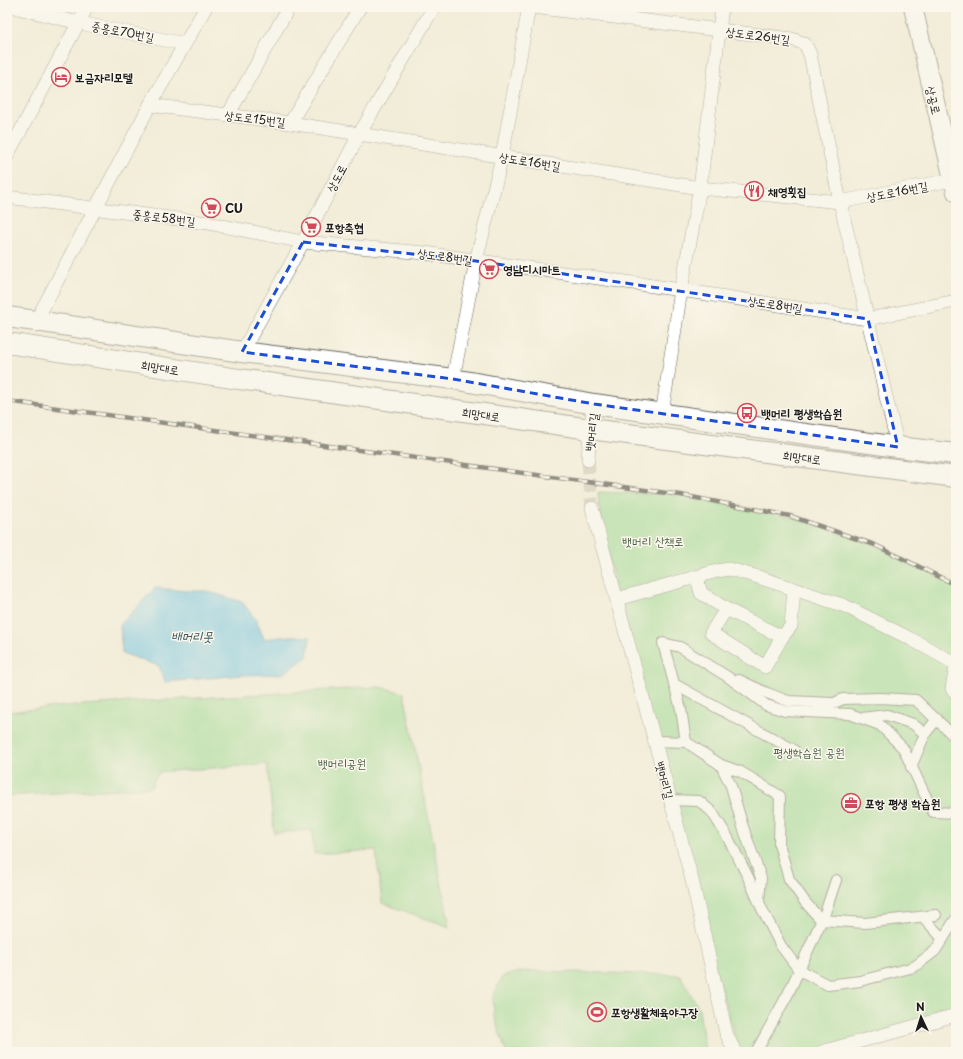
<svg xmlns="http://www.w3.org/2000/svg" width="963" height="1059" viewBox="0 0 963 1059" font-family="'Playpen Sans','Poor Story',sans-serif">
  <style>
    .green { fill: #97d990; stroke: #5a7a56 }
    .water { fill: #6cc4e9; stroke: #447082 }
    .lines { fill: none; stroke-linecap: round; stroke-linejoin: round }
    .minor-tunnel { stroke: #c7c3b2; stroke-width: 13; stroke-dasharray: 13 6; stroke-linecap: butt }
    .pedestrian-casing { stroke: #67655e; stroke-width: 12 }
    .minor-casing { stroke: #67655e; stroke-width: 14 }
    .secondary-casing { stroke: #67655e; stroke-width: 20 }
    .primary-casing { stroke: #67655e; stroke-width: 22 }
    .pedestrian { stroke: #fff; stroke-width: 10 }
    .minor { stroke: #fff; stroke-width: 13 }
    .secondary { stroke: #fff; stroke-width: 18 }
    .primary { stroke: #fff; stroke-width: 20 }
    .rail-casing { stroke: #1c1c1c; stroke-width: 4.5 }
    .rail { stroke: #fbf7ec; stroke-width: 3; stroke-dasharray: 9; stroke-linecap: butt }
    .marked { fill: none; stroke: #1d4ed8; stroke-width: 3; stroke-dasharray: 8 5; stroke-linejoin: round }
    .labels { text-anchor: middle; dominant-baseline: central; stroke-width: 3; stroke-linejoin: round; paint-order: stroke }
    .street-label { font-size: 12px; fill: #1c1c1c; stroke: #fbf7ec }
    .poi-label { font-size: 12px; font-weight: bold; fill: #1c1c1c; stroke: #fbf7ec; text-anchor: start }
    .park-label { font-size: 12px; fill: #475e45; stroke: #fbf7ec }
    .water-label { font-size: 13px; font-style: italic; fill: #385764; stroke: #fbf7ec }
  </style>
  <rect width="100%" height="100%" fill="#fbf7ec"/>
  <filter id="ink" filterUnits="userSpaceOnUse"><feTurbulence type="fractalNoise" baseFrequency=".025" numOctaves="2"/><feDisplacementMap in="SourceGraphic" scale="8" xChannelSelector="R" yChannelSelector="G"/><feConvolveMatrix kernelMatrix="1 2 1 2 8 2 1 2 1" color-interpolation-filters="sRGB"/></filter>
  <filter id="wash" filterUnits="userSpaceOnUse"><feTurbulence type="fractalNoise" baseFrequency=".012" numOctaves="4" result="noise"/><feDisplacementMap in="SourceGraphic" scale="16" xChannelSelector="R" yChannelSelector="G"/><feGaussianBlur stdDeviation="0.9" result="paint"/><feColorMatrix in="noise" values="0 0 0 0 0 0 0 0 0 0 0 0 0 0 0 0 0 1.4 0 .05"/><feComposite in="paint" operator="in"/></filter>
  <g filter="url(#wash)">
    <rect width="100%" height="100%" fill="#f2edd8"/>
    <g class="green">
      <path d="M598,492L681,495L790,516L875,545L956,585V1015L821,1052H739L699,913L617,599L599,507Z"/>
      <path d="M380,687L404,693L450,927L382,903L376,850L314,854L312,830L274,833L267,764L159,772L151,787L7,796V712L65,706Z"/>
      <path d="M531,971L680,975L699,1009L705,1052H506L494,1015L493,995L502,977L518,972Z"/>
    </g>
    <path class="water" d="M155,588L187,591H206L242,602L256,620L264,639L290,636L310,637L307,657L282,674L242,675L165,682L159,666L122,653L120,625Z"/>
  </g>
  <g filter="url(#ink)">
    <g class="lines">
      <path class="minor-tunnel" d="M588,460L592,508"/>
      <g class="pedestrian-casing">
        <g id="pedestrian">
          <path d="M739,680L767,693L788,701L833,703"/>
          <path d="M674,684L794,750"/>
          <path d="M817,711L843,699L880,698L916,700L956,738"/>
          <path d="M862,718L887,715L913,724L925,734L911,767"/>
          <path d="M925,734L937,719"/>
          <path d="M655,741L686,742L721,765L731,786L743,827L761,878L759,901"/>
          <path d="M686,742L681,709L663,643L680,647L728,677L766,705L785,711L850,714L880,725L903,748L933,812L956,813"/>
          <path d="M721,765L741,772L780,796L779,844L789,879L805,902L821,920L865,923L936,915"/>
          <path d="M670,800L699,801L712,812L727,836L748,877L762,909L781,946L799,970L828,985L860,981L914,967L935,951L955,920"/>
          <path d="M923,917L943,939"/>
          <path d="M756,1052L789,992L825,913L836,880"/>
        </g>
      </g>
      <g class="minor-casing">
        <g id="minor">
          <path d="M14,7L79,23L185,44"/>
          <path d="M533,7L792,39L805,44L810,54L840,202L898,447"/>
          <path d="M150,105L290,123L700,188L840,202L956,179"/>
          <path d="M228,115L289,7"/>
          <path d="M290,123L360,7"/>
          <path d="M7,156L87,7"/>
          <path d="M7,197L208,223L303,242L425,253L681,290L868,319L956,301"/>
          <path d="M36,321L150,105L206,7"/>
          <path d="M242,352L303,242L360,133L434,7"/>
          <path d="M453,379L476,261L502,157L529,7"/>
          <path d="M662,414L681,290L700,188L722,7"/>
          <path d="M588,460L590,429L594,404"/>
          <path d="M592,508L692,880L726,1033L735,1052"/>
          <path d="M697,577L701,593L726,609L711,633L765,667L782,637L791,626L794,589"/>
          <path d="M617,599L717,571L729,569L755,576L845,606L911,639L956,664"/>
          <path d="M726,609L782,637"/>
          <path d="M956,665L952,689L956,693"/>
          <path d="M821,1052L956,1015"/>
        </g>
      </g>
      <g class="secondary-casing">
        <path id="secondary" d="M913,7L956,192"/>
      </g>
      <g class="primary-casing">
        <g id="primary">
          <path d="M7,317L36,321L242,352L453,379L594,404L898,447L956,454"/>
          <path d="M7,343L232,378L590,429L956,477"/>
        </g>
      </g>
      <use href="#pedestrian" class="pedestrian"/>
      <use href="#minor" class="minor"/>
      <use href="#secondary" class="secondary"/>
      <use href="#primary" class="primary"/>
      <g class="rail-casing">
        <path id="rail" d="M7,401L681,495L790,516L875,545L956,585"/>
      </g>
      <use href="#rail" class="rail"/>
    </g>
  </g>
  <path d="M0 0H963V1059H0ZM303,242L476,261L868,319L898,447L594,404L453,379L242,352Z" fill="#f2edd8" fill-opacity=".55" fill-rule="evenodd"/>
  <path class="marked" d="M303,242L476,261L868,319L898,447L594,404L453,379L242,352Z"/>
  <defs>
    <g id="hotel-ring" transform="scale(1)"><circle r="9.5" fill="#fbf7ec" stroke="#d1495b" stroke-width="1.5"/><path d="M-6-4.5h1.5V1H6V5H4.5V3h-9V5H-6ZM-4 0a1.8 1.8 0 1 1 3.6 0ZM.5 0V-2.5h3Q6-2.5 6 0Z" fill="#d1495b"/></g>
    <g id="restaurant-ring" transform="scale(1)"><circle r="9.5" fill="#fbf7ec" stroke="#d1495b" stroke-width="1.5"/><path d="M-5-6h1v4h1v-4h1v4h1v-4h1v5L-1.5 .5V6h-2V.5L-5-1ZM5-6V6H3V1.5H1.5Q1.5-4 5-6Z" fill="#d1495b"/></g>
    <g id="supermarket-ring" transform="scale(1)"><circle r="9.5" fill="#fbf7ec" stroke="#d1495b" stroke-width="1.5"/><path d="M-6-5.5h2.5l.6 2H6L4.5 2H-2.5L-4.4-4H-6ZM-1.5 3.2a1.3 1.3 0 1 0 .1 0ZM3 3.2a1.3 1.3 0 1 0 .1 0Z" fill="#d1495b"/></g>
    <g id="bus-ring" transform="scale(1)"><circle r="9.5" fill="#fbf7ec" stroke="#d1495b" stroke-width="1.5"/><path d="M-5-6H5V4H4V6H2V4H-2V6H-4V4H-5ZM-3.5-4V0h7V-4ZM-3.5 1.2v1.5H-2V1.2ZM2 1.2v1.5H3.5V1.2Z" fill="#d1495b"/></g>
    <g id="office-ring" transform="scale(1)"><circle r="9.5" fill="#fbf7ec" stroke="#d1495b" stroke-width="1.5"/><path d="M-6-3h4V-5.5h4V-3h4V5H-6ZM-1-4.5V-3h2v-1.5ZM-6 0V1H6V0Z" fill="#d1495b"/></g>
    <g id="stadium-ring" transform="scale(1)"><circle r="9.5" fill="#fbf7ec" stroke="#d1495b" stroke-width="1.5"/><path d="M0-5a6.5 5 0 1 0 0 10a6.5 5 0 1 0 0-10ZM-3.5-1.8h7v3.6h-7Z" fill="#d1495b"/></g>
  </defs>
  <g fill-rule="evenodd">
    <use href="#hotel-ring" x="61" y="77"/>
    <use href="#restaurant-ring" x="754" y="191"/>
    <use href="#supermarket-ring" x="211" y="208"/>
    <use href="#supermarket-ring" x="311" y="227"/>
    <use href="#supermarket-ring" x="489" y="269"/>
    <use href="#bus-ring" x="747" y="413"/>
    <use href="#office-ring" x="851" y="803"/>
    <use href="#stadium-ring" x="597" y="1012"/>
  </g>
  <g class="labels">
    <g class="street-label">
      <text transform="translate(123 31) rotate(11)">중흥로70번길</text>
      <text transform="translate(758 35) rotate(8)">상도로26번길</text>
      <text transform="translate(934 100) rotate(77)">상공로</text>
      <text transform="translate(255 118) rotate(7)">상도로15번길</text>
      <text transform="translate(530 161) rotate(9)">상도로16번길</text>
      <text transform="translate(336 178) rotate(-62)">상도로</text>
      <text transform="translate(897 191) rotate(-11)">상도로16번길</text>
      <text transform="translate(164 217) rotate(7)">중흥로58번길</text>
      <text transform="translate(445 256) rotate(8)">상도로8번길</text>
      <text transform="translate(775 304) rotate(9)">상도로8번길</text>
      <text transform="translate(160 367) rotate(9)">희망대로</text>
      <text transform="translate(481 414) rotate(8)">희망대로</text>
      <text transform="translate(591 432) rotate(-83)">뱃머리길</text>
      <text transform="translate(802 457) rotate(7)">희망대로</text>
      <text transform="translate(665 780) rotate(75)">뱃머리길</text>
    </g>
    <g class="poi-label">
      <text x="75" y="77">보금자리모텔</text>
      <text x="768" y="191">채영횟집</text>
      <text x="225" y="208">CU</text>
      <text x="325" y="227">포항축협</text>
      <text x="503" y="269">영남디시마트</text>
      <text x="761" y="413">뱃머리 평생학습원</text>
      <text x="865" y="803">포항 평생 학습원</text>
      <text x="611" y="1012">포항생활체육야구장</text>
    </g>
    <g class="park-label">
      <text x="653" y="541">뱃머리 산책로</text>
      <text x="809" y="752">평생학습원 공원</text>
      <text x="342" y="763">뱃머리공원</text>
    </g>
    <g class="water-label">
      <text x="192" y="635">배머리못</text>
    </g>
  </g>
  <rect width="963" height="1059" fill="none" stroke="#fbf7ec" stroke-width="24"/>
  <g transform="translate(921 1017) rotate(356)" stroke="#fbf7ec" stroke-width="3" paint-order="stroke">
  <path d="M0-3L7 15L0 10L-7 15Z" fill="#1c1c1c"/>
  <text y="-6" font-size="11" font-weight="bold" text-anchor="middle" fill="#1c1c1c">N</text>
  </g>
</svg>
